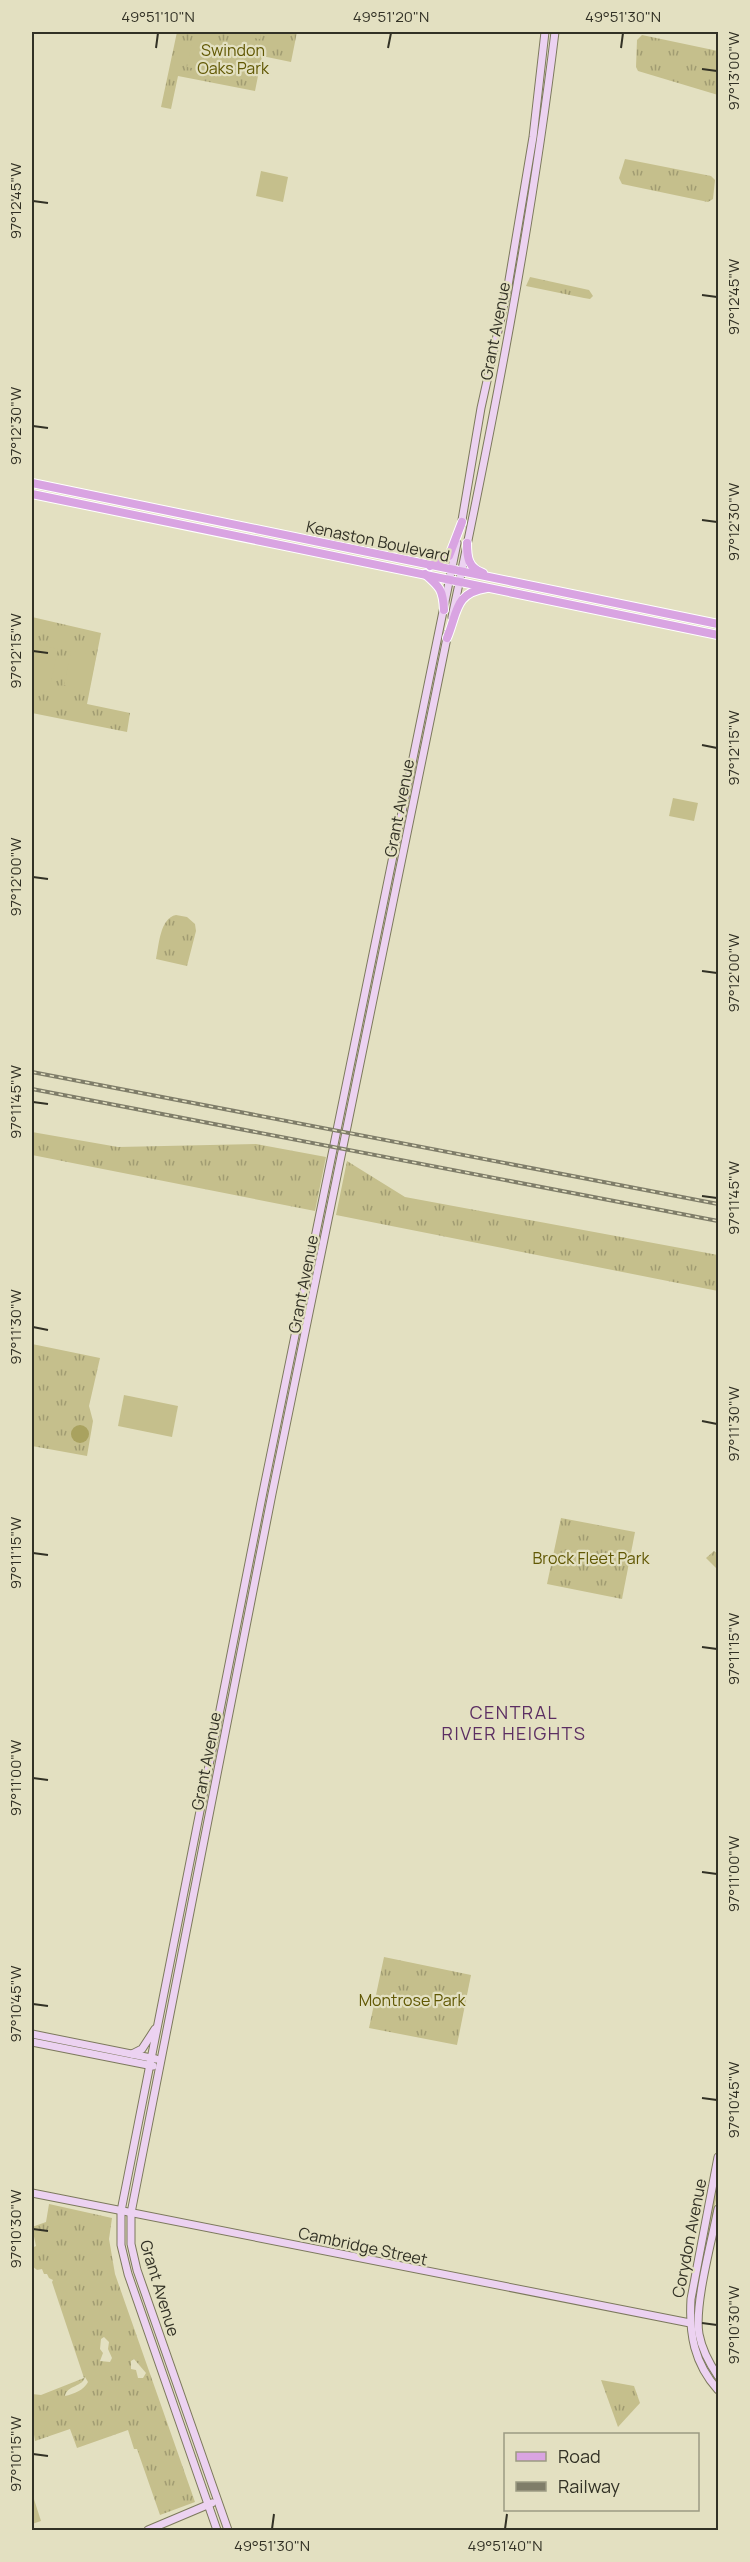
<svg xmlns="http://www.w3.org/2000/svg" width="750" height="2562" viewBox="0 0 750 2562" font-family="Manrope,sans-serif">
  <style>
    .grass { fill: url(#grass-tufts); fill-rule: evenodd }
    .pitch { fill: #c5bf8c }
    .water { fill: #a9a25f }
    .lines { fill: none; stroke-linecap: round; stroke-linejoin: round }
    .secondary-casing { stroke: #7c795d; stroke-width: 9 }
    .primary-casing { stroke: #fff; stroke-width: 10 }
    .secondary { stroke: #ecd2f1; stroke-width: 7 }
    .primary { stroke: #d9a4e2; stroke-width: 8 }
    .rail-casing { stroke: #7f7d69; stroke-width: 4 }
    .rail { stroke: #e3e0c1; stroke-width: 1.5; stroke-dasharray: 4.5; stroke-linecap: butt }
    .ticks { fill: none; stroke: #323125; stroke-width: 2 }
    .labels { text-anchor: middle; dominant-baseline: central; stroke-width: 4.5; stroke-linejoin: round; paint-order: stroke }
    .park-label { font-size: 16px; fill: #615804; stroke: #e3e0c1 }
    .street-label { font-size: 16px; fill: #323125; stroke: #e3e0c1 }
    .neighbourhood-label { font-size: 18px; letter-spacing: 1.5px; fill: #5b2e62; stroke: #e3e0c1 }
    .neatline { fill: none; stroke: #323125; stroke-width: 2 }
    .ticks-label { font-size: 15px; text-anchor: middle; fill: #323125 }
  </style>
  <defs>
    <pattern id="grass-tufts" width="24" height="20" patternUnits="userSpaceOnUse" patternTransform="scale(1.5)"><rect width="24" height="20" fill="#c5bf8c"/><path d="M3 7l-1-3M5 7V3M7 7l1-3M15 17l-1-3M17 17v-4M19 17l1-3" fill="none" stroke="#a19c72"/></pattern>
  </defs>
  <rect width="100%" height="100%" fill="#e3e0c1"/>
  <g class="grass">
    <path d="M177,32H297L291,62L262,56L255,91L178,76L171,109L161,107Z"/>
    <path d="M642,35L718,51V95L638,71L636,67L637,40Z"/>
    <path d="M625,159L711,176L715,180L713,199L708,202L622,184L619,178Z"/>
    <path d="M530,277L589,290L593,296L590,299L584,298L526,286Z"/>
    <path d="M32,617L101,633L87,704L130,713L127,732L32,713Z"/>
    <path d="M176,915L187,917L195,924L196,931L187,966L156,959C159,945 160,918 176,915Z"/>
    <path d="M32,1132L118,1147L256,1144L326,1157L315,1211L32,1155Z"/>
    <path d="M347,1161L405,1197L718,1255V1291L336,1215Z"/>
    <path d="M32,1344L100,1358L89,1406L93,1421L87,1456L32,1446Z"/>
    <path d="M561,1518L635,1532L622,1599L547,1584Z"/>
    <path d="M714,1551L718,1554V1566L716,1568L706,1558Z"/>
    <path d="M384,1957L471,1975L457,2045L369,2028Z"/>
    <path d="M717,2179L718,2190L706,2248L704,2247Z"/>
    <path d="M49,2204L112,2218L109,2239L115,2274L195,2502L160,2515L137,2449H134L128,2430L77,2448L70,2429L35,2441L32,2421V2394L41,2395L84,2378L52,2282L53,2280L49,2278L47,2274H44L42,2269L37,2270L32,2266V2248L36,2246L32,2227L46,2222ZM104,2337L109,2342L108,2349L112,2358L110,2362L100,2361L103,2353L100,2349L101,2339ZM134,2359L146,2373L143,2378H138L136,2370L131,2369V2361ZM85,2377L88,2382C84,2390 74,2394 65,2396C67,2385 83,2387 85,2377Z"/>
    <path d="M601,2380L634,2386L640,2403L618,2427Z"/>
    <path d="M32,2493L41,2521L32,2524Z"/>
  </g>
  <g class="pitch">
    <path d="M236,32H261L260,39L235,35Z"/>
    <path d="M193,36L247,47L240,78L187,67Z"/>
    <path d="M261,171L288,177L283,202L256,196Z"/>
    <path d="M32,643L58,649L49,692L32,689Z"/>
    <path d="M71,651L96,656L89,690L64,685Z"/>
    <path d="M673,798L698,803L694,821L669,816Z"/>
    <path d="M124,1395L178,1406L172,1437L118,1426Z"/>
  </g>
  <circle class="water" cx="80" cy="1434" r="9"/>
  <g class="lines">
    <g class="secondary-casing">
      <g id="secondary">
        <path d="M461,526L481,408L508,286L533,137L545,32"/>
        <path d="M452,617C493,423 531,228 555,32"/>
        <path d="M32,2034L156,2059"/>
        <path d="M32,2042L153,2066"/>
        <path d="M132,2054L142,2049L155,2029"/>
        <path d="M718,2157L691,2299C689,2334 694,2363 718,2390"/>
        <path d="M32,2193L690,2323"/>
        <path d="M718,2209C712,2240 694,2305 699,2334C702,2350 709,2363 718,2376"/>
        <path d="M148,2530L212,2503"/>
        <path d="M217,2530L128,2274L121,2245V2211L263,1492L457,543"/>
        <path d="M228,2530L137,2270L131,2244V2213L272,1494L448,633"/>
      </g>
    </g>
    <g class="primary-casing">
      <g id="primary">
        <path d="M32,483L718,624"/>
        <path d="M32,494L718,635"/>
        <path d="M467,543C467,557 468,568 483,573"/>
        <path d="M430,566L449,556L462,522"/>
        <path d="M425,574C440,587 443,590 444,610"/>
        <path d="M447,638C458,612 454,593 487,588"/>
      </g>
    </g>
    <use href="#secondary" class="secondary"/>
    <use href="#primary" class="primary"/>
    <g class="rail-casing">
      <g id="rail">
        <path d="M32,1072L718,1204"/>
        <path d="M32,1089L718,1221"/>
      </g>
    </g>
    <use href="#rail" class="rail"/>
  </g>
  <path class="ticks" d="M156,48L158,33M388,48L391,33M621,48L623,33M702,69L717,71M33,201L48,203M702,295L717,297M33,426L48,428M702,520L717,522M33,651L48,653M702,745L717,748M33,877L48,879M702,971L717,973M33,1102L48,1104M702,1196L717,1198M33,1327L48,1330M702,1421L717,1424M33,1553L48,1555M702,1647L717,1649M33,1778L48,1780M702,1872L717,1874M33,2004L48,2006M702,2098L717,2100M33,2229L48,2231M702,2323L717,2325M33,2454L48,2456M272,2529L274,2514M505,2529L507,2514"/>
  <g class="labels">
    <g class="park-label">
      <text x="233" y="50">Swindon<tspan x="233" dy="18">Oaks Park</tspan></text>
      <text x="591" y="1558">Brock Fleet Park</text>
      <text x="412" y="2000">Montrose Park</text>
    </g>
    <g class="street-label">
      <text transform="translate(495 331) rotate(-79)">Grant Avenue</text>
      <text transform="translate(378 541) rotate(12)">Kenaston Boulevard</text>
      <text transform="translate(399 808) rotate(-79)">Grant Avenue</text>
      <text transform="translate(303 1284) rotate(-79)">Grant Avenue</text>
      <text transform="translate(206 1761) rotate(-79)">Grant Avenue</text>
      <text transform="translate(689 2238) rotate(-79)">Corydon Avenue</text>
      <text transform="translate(363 2246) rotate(12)">Cambridge Street</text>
      <text transform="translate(160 2288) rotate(73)">Grant Avenue</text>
    </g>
    <g class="neighbourhood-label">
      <text x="514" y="1712">CENTRAL<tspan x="514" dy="21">RIVER HEIGHTS</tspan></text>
    </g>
  </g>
  <rect width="750" height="2562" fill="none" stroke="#e3e0c1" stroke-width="66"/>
  <rect x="504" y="2433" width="195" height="78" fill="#e3e0c1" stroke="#9c9a83" stroke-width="1.5"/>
  <rect x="516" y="2452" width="30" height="9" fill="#d9a4e2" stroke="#9c9a83" stroke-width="1.5"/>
  <text x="558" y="2463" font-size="18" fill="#323125">Road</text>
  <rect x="516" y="2482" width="30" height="9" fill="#7f7d69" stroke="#9c9a83" stroke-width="1.5"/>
  <text x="558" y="2493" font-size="18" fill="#323125">Railway</text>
  <rect x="33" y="33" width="684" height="2496" class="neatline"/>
  <g class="ticks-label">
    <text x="158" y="22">49°51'10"N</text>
    <text x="391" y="22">49°51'20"N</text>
    <text x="623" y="22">49°51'30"N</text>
    <text transform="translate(734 71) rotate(-90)" y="5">97°13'00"W</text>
    <text transform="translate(16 201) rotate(-90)" y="5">97°12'45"W</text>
    <text transform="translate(734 297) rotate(-90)" y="5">97°12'45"W</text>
    <text transform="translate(16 426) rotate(-90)" y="5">97°12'30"W</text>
    <text transform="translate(734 522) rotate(-90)" y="5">97°12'30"W</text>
    <text transform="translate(16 651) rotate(-90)" y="5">97°12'15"W</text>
    <text transform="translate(734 748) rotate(-90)" y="5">97°12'15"W</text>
    <text transform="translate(16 877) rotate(-90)" y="5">97°12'00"W</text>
    <text transform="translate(734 973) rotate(-90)" y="5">97°12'00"W</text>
    <text transform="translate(16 1102) rotate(-90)" y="5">97°11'45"W</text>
    <text transform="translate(734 1198) rotate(-90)" y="5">97°11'45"W</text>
    <text transform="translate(16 1327) rotate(-90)" y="5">97°11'30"W</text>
    <text transform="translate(734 1424) rotate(-90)" y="5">97°11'30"W</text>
    <text transform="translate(16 1553) rotate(-90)" y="5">97°11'15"W</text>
    <text transform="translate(734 1649) rotate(-90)" y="5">97°11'15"W</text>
    <text transform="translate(16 1778) rotate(-90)" y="5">97°11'00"W</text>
    <text transform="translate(734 1874) rotate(-90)" y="5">97°11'00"W</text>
    <text transform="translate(16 2004) rotate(-90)" y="5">97°10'45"W</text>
    <text transform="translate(734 2100) rotate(-90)" y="5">97°10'45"W</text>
    <text transform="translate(16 2229) rotate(-90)" y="5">97°10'30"W</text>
    <text transform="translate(734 2325) rotate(-90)" y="5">97°10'30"W</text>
    <text transform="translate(16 2454) rotate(-90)" y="5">97°10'15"W</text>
    <text x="272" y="2551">49°51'30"N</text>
    <text x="505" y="2551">49°51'40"N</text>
  </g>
</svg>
